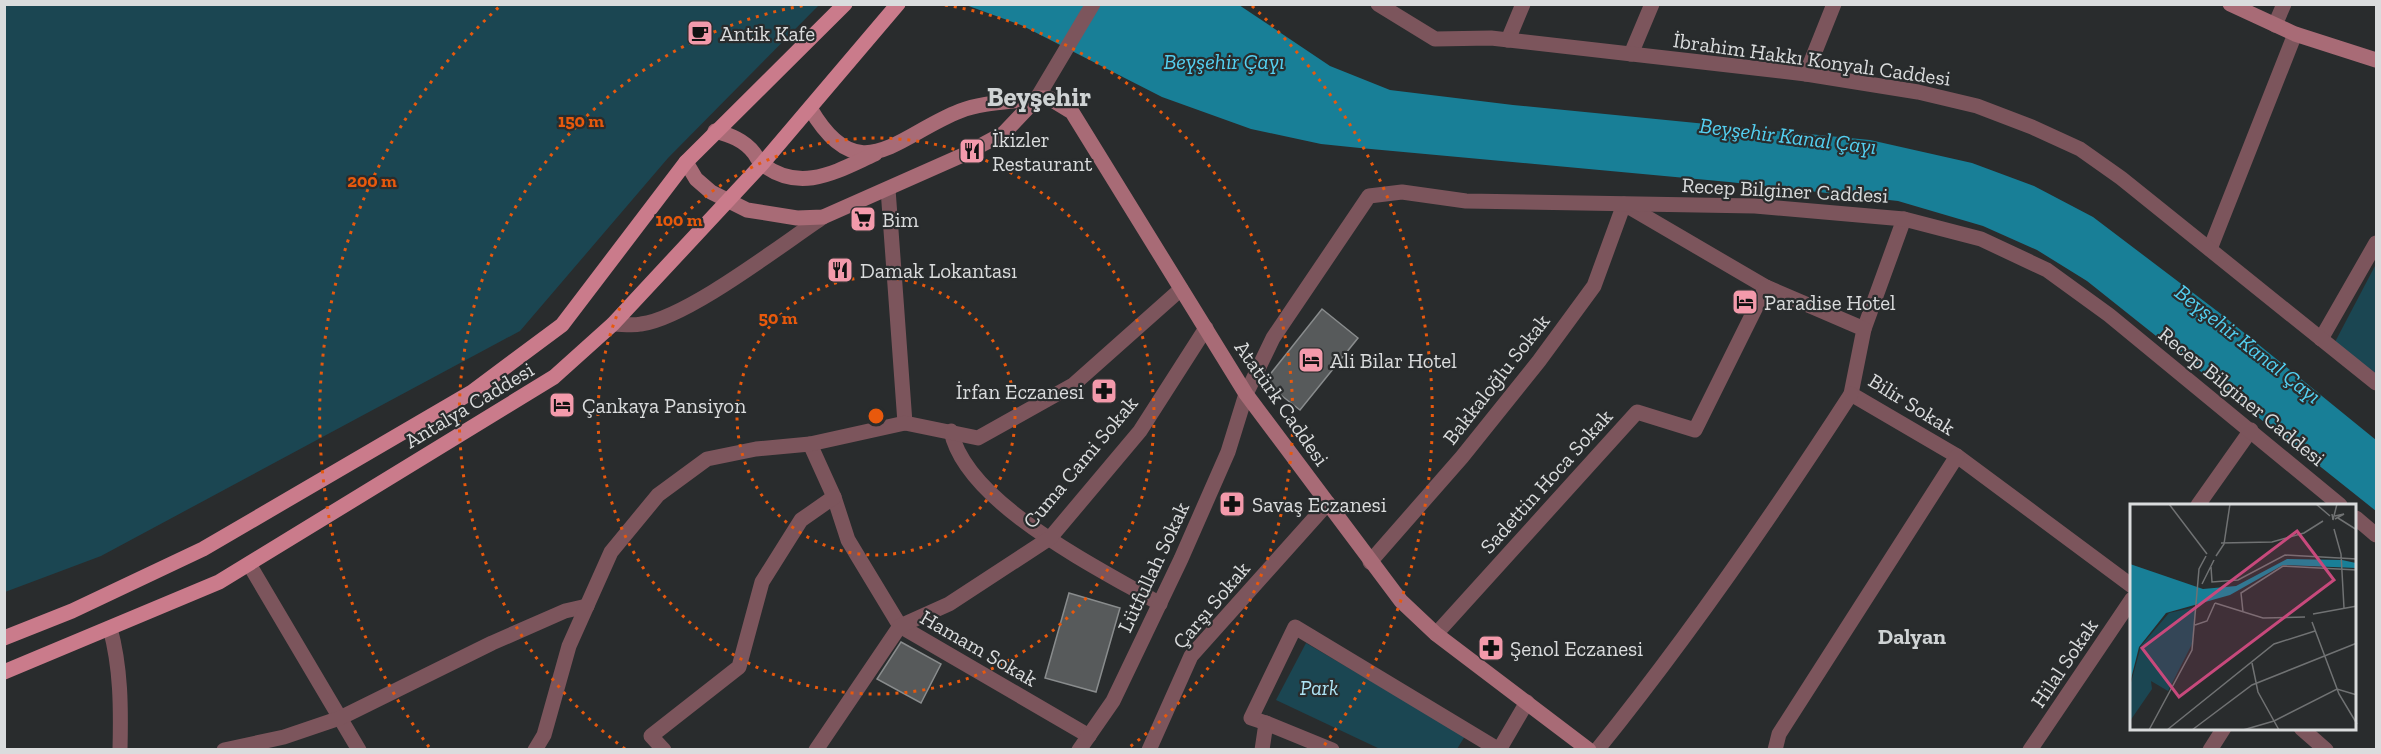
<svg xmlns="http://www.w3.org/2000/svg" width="2381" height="754" viewBox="0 0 2381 754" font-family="'Zilla Slab',serif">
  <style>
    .green { fill: #1b4652 }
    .water { fill: #187f97 }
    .building { fill: #575a5b; stroke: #898c8d; stroke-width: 1.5 }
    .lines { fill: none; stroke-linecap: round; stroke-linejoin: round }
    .pedestrian { stroke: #7c555c; stroke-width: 15 }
    .minor { stroke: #7c555c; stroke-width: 15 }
    .tertiary { stroke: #7c555c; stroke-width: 15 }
    .secondary { stroke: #a86b76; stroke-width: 15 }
    .primary { stroke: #ca7b8b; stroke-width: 15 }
    .ring { fill: none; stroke: #e8590c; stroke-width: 3; stroke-dasharray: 3 6 }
    .labels { text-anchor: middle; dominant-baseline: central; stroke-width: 4.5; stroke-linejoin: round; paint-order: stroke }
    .poi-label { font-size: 21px; fill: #dadcdd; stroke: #292c2d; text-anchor: start }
    .street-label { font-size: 21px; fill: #dadcdd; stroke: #292c2d }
    .park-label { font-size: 21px; font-style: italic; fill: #afe4f5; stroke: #292c2d }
    .water-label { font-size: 22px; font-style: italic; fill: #54d0f1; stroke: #292c2d }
    .neighbourhood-label { font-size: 22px; font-weight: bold; fill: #cfd3d4; stroke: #292c2d }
    .district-label { font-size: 27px; font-weight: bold; fill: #cfd3d4; stroke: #292c2d }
    .inset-road { fill: none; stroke: #707273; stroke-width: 1.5 }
    .view { fill: #c8497c; fill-opacity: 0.15; stroke: #c8497c; stroke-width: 3 }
    .inset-edge { fill: none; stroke: #dadcdd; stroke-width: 3 }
    .centre { fill: #e8590c; stroke: #292c2d; stroke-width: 3 }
    .ring-label { font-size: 18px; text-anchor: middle; font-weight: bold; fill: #e8590c; stroke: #292c2d; stroke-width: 4.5; stroke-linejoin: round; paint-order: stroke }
  </style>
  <rect width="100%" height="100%" fill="#292c2d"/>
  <g class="green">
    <path d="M5,4H819V5L668,158L520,331L101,556L5,592Z"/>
    <path d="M2376,264V375L2335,342Z"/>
    <path d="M1306,643L1465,736L1457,749H1380L1276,700Z"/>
  </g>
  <path class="water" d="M966,5H1239L1330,66L1390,90L1513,105L1870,140L1972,163L2034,186L2093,217L2221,314L2376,440V511L2087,281L2037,250L1983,226L1898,201L1729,182L1360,148L1321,144L1251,129L1162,97L1021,25Z"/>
  <g class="building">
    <path d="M1322,309L1358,338L1300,410L1264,382Z"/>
    <path d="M1069,593L1120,608L1096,692L1045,678Z"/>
    <path d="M901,642L941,664L921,703L877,679Z"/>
  </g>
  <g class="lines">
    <path class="pedestrian" d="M1037,98L1093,4"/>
    <g class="minor">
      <path d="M2275,25L2284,4"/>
      <path d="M1508,40L1523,4"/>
      <path d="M1631,54L1652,4"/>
      <path d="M1806,74L1834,4"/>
      <path d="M888,189L905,423"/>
      <path d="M2210,249L2295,34"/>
      <path d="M613,324C622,324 632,326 641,324C687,318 781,245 823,217"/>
      <path d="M1864,329L1904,219"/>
      <path d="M2321,339L2376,243"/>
      <path d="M951,431C966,504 1099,568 1160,604"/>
      <path d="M810,444L834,497L848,540L900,626L1089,736"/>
      <path d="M2198,505L2251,430"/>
      <path d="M1370,562L1462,457L1539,361L1594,286L1624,204L1766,287L1864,329L1851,394L1957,456L2132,586"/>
      <path d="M249,564L359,750"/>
      <path d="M110,628C121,668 121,708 120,750"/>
      <path d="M1436,634L1637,412L1695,430L1766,287"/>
      <path d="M1266,723L1251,718L1295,627L1499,750L1527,702"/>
      <path d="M2301,728L2326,750"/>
      <path d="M224,750L284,737L340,718L492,643L565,611L587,606"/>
      <path d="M535,750L544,735L569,646L611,552L658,495L707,459L756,449L810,444L905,423L978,438L1073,385L1181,289"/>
      <path d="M664,750L651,736L739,667L762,582L801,520L834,497"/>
      <path d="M816,750L900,626L949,604L1050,538L1140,431L1206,328"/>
      <path d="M1079,750L1113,701L1181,559L1228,452L1246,394"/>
      <path d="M1149,750L1191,656L1328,503"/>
      <path d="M1262,750L1266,723L1332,750"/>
      <path d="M1597,750C1689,636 1772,516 1851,394"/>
      <path d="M1775,750L1779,734L1957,456"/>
      <path d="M2030,750L2132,599"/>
      <path d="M2210,750L2224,728"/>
    </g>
    <g class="tertiary">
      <path d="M1378,4L1435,39L1491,38L1806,74L1918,92L1977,106L2032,127L2080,149L2121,178L2376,383"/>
      <path d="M1246,394L1273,338L1369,196L1402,192L1466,201L1755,206L1904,219L1981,239L2047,270L2109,315L2340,505"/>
      <path d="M2356,518L2376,535"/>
    </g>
    <g class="secondary">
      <path d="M2230,4L2295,34L2376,60"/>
      <path d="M810,108C859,193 898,135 960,111C983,102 1013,102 1037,98H1049L1072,112L1246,394L1401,601L1436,634L1589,750"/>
      <path d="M715,131C730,135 744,140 754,153C757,157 759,162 762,164C801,194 837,171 875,154"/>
      <path d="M686,162L696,179L711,192L747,210L797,218L823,217L963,155L1004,133L1037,98"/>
    </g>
    <g class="primary">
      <path d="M4,638L72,611L203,549L472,392L562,325L686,162L845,4"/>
      <path d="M4,672L219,582L554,377L613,324L762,164L898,4"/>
    </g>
  </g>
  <g class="ring">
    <circle cx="876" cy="416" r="139"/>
    <circle cx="876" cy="416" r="278"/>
    <path d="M625 749A417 417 0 0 1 807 5M945 5A417 417 0 0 1 1127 749"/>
    <path d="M429 747A556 556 0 0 1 500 6M1252 6A556 556 0 0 1 1323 747"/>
  </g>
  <defs>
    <g id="cafe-square" transform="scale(1.35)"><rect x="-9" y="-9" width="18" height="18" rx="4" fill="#f39aab" stroke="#292c2d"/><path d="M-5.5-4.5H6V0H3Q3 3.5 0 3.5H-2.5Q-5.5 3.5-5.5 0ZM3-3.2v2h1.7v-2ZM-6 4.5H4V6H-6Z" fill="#111"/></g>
    <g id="restaurant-square" transform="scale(1.35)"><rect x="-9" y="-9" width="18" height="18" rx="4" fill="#f39aab" stroke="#292c2d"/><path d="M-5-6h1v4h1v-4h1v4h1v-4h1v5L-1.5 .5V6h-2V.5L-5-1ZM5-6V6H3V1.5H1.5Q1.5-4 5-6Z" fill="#111"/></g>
    <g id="supermarket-square" transform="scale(1.35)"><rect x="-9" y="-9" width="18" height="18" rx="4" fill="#f39aab" stroke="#292c2d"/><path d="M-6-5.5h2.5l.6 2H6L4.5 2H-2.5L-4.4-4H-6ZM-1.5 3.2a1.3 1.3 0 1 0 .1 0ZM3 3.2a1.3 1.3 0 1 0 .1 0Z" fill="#111"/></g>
    <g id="hotel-square" transform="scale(1.35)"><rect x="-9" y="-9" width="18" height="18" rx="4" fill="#f39aab" stroke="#292c2d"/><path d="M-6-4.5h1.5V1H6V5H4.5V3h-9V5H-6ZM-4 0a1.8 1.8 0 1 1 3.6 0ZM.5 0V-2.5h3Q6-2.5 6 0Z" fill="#111"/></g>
    <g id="pharmacy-square" transform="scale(1.35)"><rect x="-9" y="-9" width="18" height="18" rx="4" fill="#f39aab" stroke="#292c2d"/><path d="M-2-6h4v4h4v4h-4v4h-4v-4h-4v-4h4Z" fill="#111"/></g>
  </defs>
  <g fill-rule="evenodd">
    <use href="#cafe-square" x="700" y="33"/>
    <use href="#restaurant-square" x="972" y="151"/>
    <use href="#supermarket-square" x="863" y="219"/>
    <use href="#restaurant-square" x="840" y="270"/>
    <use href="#hotel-square" x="1745" y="302"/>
    <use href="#hotel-square" x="1311" y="360"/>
    <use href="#pharmacy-square" x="1104" y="391"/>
    <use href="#hotel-square" x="562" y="405"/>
    <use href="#pharmacy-square" x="1232" y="504"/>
    <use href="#pharmacy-square" x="1491" y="648"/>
  </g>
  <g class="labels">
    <g class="poi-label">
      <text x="720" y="33">Antik Kafe</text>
      <text x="992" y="139">İkizler<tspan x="992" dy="24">Restaurant</tspan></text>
      <text x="882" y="219">Bim</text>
      <text x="860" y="270">Damak Lokantası</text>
      <text x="1764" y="302">Paradise Hotel</text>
      <text x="1330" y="360">Ali Bilar Hotel</text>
      <text x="1084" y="391" text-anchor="end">İrfan Eczanesi</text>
      <text x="582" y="405">Çankaya Pansiyon</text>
      <text x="1252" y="504">Savaş Eczanesi</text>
      <text x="1510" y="648">Şenol Eczanesi</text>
    </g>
    <g class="street-label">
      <text transform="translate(1812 59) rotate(8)">İbrahim Hakkı Konyalı Caddesi</text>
      <text transform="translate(1785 190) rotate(3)">Recep Bilginer Caddesi</text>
      <text transform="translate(1496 379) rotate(-52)">Bakkaloğlu Sokak</text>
      <text transform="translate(2242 396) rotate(39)">Recep Bilginer Caddesi</text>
      <text transform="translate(1282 403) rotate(55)">Atatürk Caddesi</text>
      <text transform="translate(1912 404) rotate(32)">Bilir Sokak</text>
      <text transform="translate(469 405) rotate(-31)">Antalya Caddesi</text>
      <text transform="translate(1080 462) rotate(-50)">Cuma Cami Sokak</text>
      <text transform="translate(1546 481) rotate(-48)">Sadettin Hoca Sokak</text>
      <text transform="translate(1153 567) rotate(-65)">Lütfullah Sokak</text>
      <text transform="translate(1211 605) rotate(-50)">Çarşı Sokak</text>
      <text transform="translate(979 648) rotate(30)">Hamam Sokak</text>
      <text transform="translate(2064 663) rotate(-56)">Hilal Sokak</text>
    </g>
    <g class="park-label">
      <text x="1319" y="687">Park</text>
    </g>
    <g class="water-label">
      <text x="1224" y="61">Beyşehir Çayı</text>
      <text transform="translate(1788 136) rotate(7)">Beyşehir Kanal Çayı</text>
      <text transform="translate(2248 344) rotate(38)">Beyşehir Kanal Çayı</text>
    </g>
    <g class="neighbourhood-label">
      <text x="1912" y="636">Dalyan</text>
    </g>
    <g class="district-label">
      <text x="1039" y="97">Beyşehir</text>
    </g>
  </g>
  <g transform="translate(2130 504)">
    <rect width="226" height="226" fill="#292c2d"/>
    <path d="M66,103L62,140L38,187L21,177L22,185L0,217V182L11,142L39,109Z" fill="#1b4652"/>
    <path d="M157,55L212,56L226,59V64L153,61L100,91L36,109L9,143L0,179V60L73,85L106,82Z" fill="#187f97"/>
    <path class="inset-road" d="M39,0L77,50M186,0L200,12M202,10L203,16L207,0M208,14L227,26M205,15L214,10L205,12M204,25L211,50L214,104M91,39L142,38L174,29L193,17M86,52L94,40L100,0M81,63L82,78L108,76L155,51L227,55M72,80L84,56M85,99L133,114L175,113M113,108L111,89L153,62L227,66M183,110L227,102M182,118L209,190L227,220M65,121L77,117L85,99M122,159L128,188L149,226M19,226L62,146L69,65L76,52M37,226L144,140L185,127M62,226L122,181L227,139M113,226L144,217L207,185L227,191"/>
    <path class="view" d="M167,27L204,76L49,193L12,144Z"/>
    <rect width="226" height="226" class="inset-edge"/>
  </g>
  <circle cx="876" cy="416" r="9" class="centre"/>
  <g class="ring-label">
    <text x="581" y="127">150 m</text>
    <text x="372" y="187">200 m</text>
    <text x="679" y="226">100 m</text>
    <text x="778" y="324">50 m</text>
  </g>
  <rect width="2381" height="754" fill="none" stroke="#dadcdd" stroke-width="12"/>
</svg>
